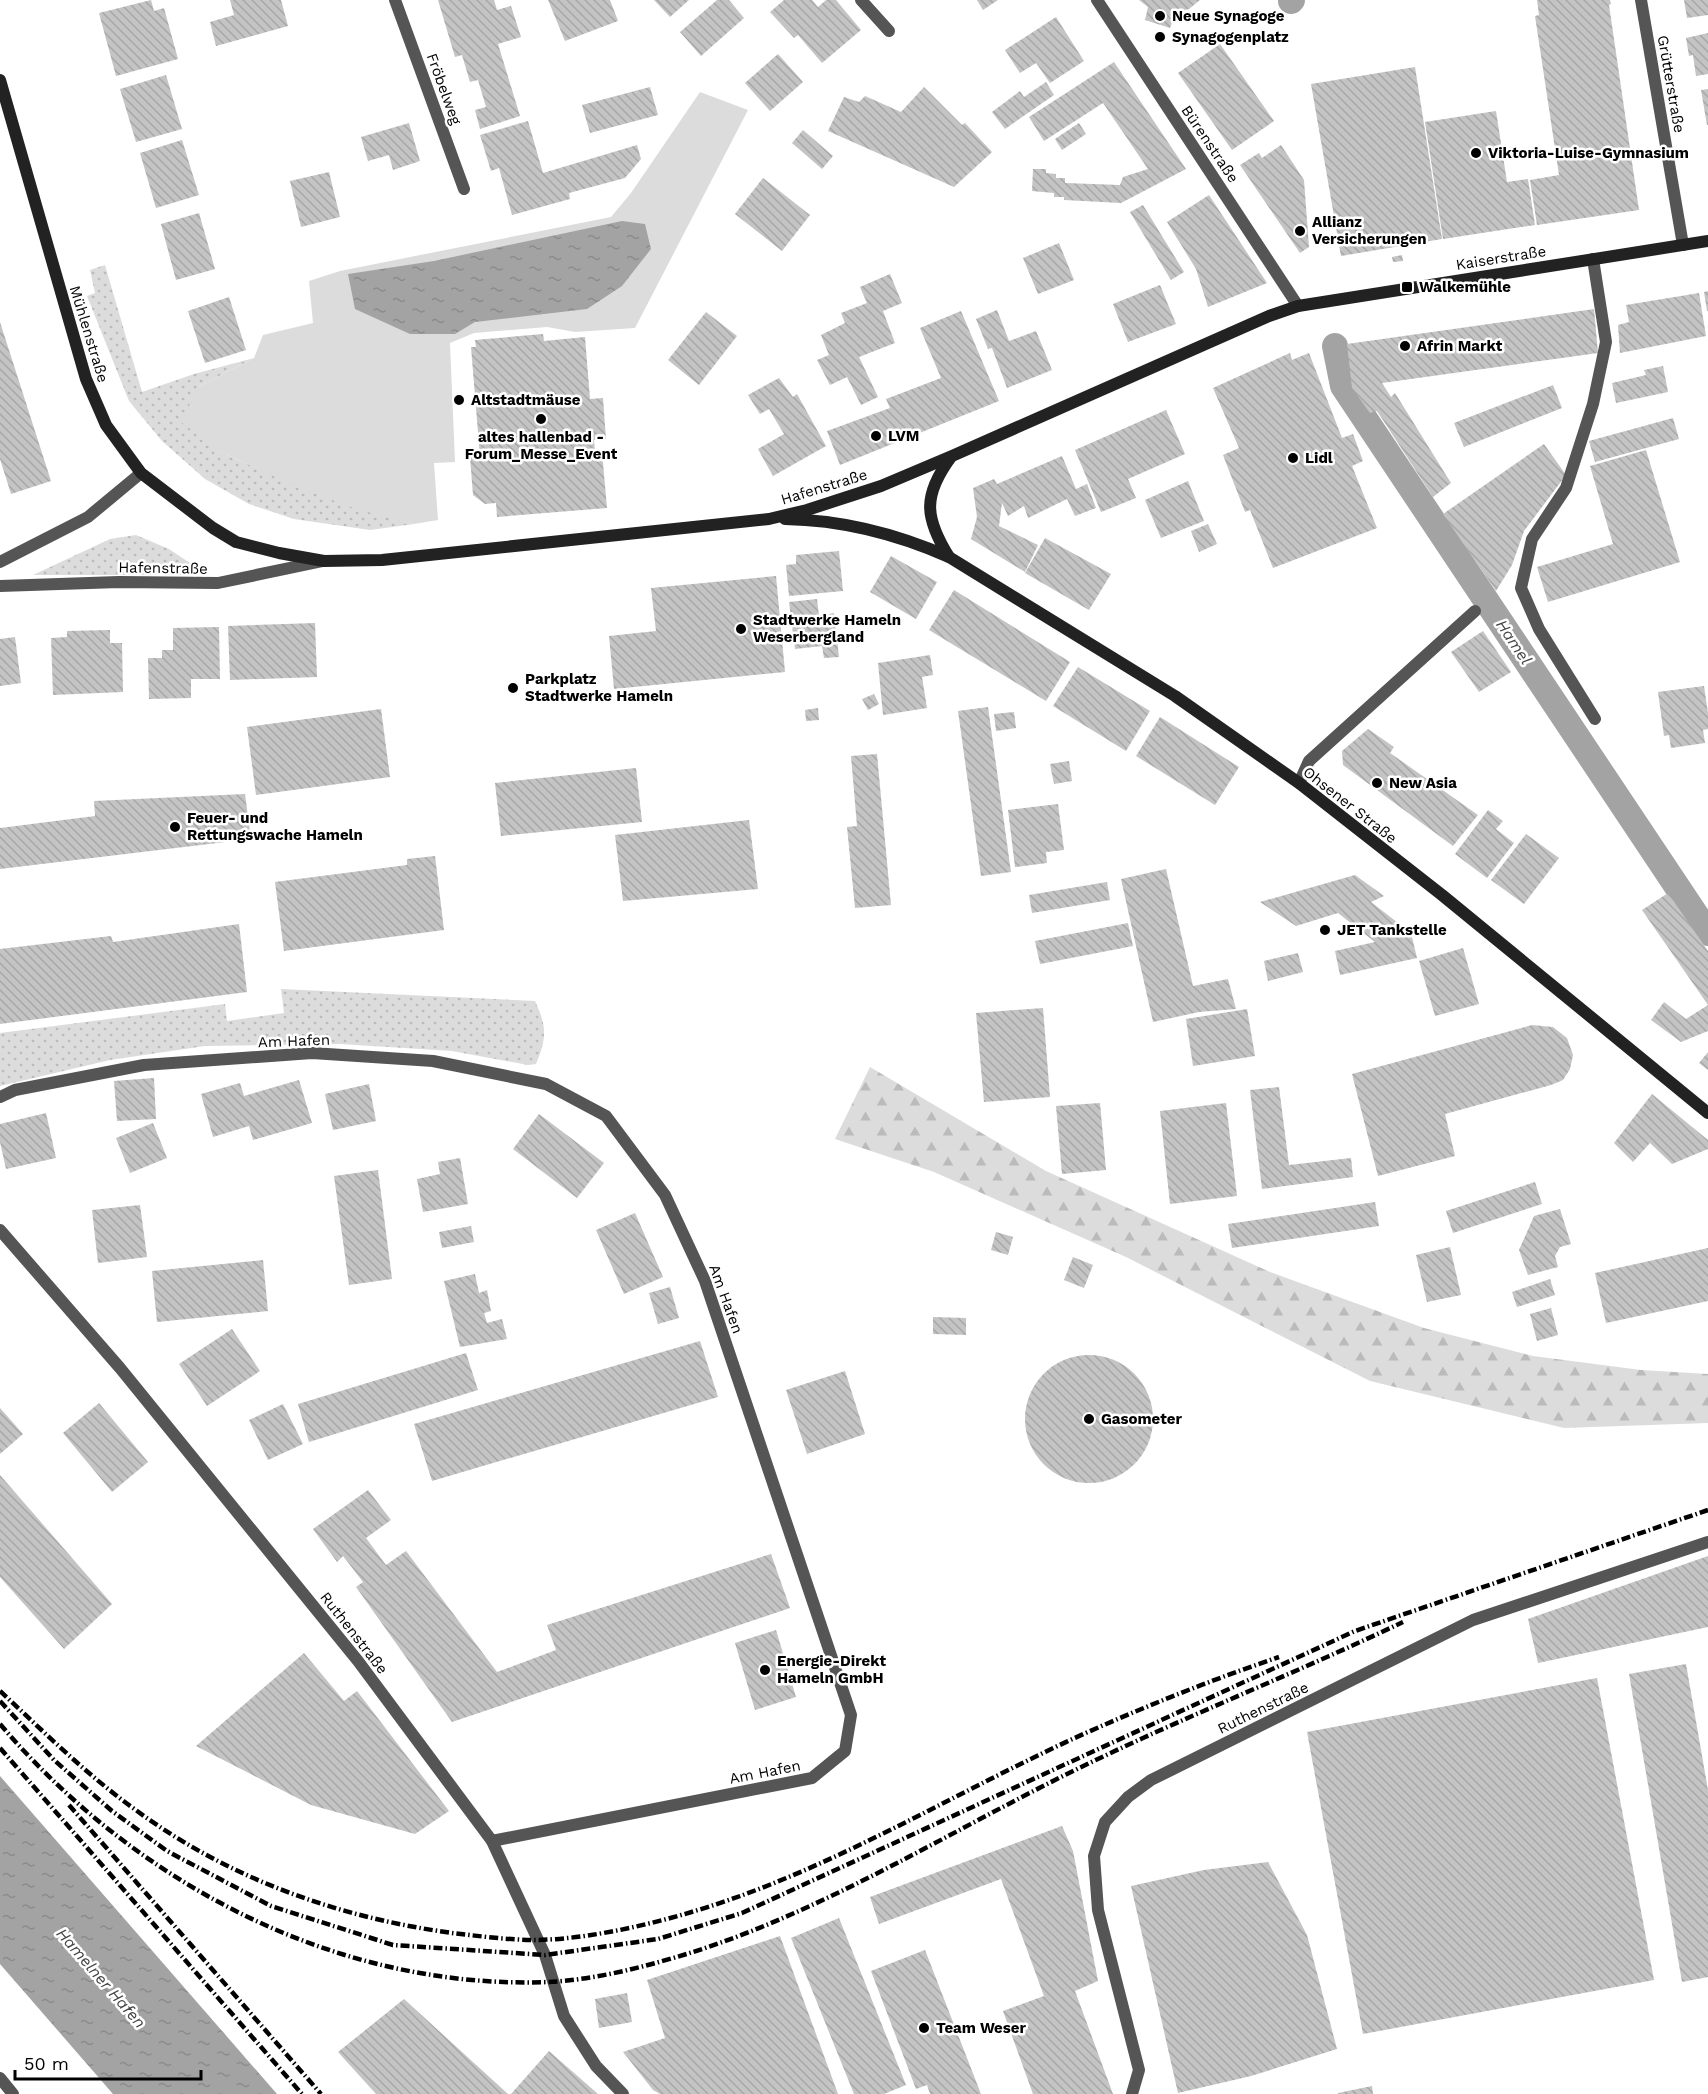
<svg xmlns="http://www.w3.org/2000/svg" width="1708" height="2094" viewBox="0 0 1708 2094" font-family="'Work Sans',sans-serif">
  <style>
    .grass { fill: url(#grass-dots) }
    .forest { fill: url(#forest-firs) }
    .park { fill: #dcdcdc }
    .water { fill: url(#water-ripples) }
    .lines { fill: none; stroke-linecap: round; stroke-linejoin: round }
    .canal { stroke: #a3a3a3; stroke-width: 26 }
    .building { fill: url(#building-back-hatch) }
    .minor { stroke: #555; stroke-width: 12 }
    .secondary { stroke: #222; stroke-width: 12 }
    .rail { stroke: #000; stroke-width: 4.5; stroke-dasharray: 9 3 1.5 3; stroke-linecap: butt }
    .poi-dot { fill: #000; stroke: #fff; stroke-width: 2 }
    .labels { text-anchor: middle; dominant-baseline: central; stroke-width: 5; stroke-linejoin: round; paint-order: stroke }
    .poi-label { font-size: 15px; font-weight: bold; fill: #000; stroke: #fff; text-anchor: start }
    .street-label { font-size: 15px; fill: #000; stroke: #fff }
    .water-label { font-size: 16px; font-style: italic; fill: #444; stroke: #fff }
  </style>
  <defs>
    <pattern id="grass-dots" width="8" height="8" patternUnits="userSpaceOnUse" patternTransform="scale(1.5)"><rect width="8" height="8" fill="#dcdcdc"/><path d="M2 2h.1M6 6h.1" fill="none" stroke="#bbb" stroke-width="1.8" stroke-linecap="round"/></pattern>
    <pattern id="forest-firs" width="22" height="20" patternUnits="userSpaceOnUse" patternTransform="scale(1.5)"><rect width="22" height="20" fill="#dcdcdc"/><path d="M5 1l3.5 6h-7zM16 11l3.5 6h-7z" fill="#bbb"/></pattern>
    <pattern id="water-ripples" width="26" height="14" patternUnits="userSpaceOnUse" patternTransform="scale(1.5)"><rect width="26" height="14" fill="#a3a3a3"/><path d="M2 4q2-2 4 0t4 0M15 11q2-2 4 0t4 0" fill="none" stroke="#8b8b8b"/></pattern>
    <pattern id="building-back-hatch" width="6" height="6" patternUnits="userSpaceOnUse" patternTransform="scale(1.5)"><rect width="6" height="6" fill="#c4c4c4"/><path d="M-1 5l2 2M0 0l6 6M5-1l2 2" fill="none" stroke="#a7a7a7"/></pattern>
  </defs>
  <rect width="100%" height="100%" fill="#fff"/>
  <g class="grass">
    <path d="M105,265L142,392L194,374L254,358L198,387L221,452C285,481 345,506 414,524L370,530L294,519L249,504L205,479L162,441L129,401L87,296L95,293L90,270Z"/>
    <path d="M136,535L169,549L208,575H33L110,539Z"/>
    <path d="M281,989L535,1001C547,1027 547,1038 536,1064L528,1065L452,1051L340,1044L205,1046L110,1060L0,1086V1033L225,1004L227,1021L284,1013Z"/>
  </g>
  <path class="forest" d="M870,1067L1046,1171L1270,1272L1424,1328L1533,1356L1641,1370L1708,1374V1423L1564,1428L1370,1381L1126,1257L934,1172L835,1139Z"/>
  <path class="park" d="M700,92L748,110L635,328L575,332L547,327L474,333L450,343L455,462L434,463L438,520L414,524L356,509L295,486L221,452L181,422L198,387L254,358L263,335L313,323L309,281L340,271L611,217L631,193Z"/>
  <g class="water">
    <path d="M622,221L645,224L651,249L622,286L587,309L475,322L455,334H410L355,309L348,274L434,261Z"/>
    <path d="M0,1776L277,2094H113L0,1964Z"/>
  </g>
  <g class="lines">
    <g class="canal">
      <path d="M1291,1L1292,0"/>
      <path d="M1335,346L1343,386L1708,933"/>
    </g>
  </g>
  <g class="building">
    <path d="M151,0L154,11L164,8L178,59L116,76L99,13Z"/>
    <path d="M230,0H281L288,26L216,46L210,22L234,15Z"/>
    <path d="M438,0H494L497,10L511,6L521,37L498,44L520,116L480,129L475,110L486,107L478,80L470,82L462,55L455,57Z"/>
    <path d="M548,0H610L618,21L565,41Z"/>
    <path d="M654,0H689L670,17Z"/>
    <path d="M717,0H729L744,18L701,56L680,32Z"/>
    <path d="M784,0H812L818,7L826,0H836L861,30L822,63L798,35L794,38L770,12Z"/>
    <path d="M977,0H998L983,10Z"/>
    <path d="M1139,0H1200L1189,9L1176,12L1170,28L1145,20L1148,7Z"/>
    <path d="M1537,0H1610L1611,4L1609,5L1639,210L1537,225L1530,180L1559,175L1535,16L1539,15Z"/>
    <path d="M1684,0H1708V15L1687,18Z"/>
    <path d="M1056,17L1084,61L1050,83L1036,63L1020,73L1005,50Z"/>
    <path d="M1708,33V74L1696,76L1693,55L1689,56L1686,38Z"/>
    <path d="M1220,44L1274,121L1232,150L1178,73Z"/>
    <path d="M778,54L803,82L770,111L745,83Z"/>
    <path d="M1114,62L1186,169L1121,203L1064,200V197H1054V193L1032,191L1033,169H1046V173L1056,174V178H1065V183L1120,185L1123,177L1148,169L1103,103L1044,141L1029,117Z"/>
    <path d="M1415,67L1442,239L1341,256L1311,84Z"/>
    <path d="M166,75L182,129L136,142L120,89Z"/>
    <path d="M1046,82L1054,95L1005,129L992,112L1020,91L1024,97Z"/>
    <path d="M650,87L658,115L590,133L582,105Z"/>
    <path d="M924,87L962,125L965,123L992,152L954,187L828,131L844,97L859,102L865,96L901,112Z"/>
    <path d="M1708,89V125H1707L1701,90Z"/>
    <path d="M1496,111L1507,182L1528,179L1535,225L1443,239L1425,122Z"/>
    <path d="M528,121L543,173L637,145L641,159L625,178L569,193L570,199L512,215L499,168L491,171L480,135Z"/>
    <path d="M409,123L420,161L393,170L389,155L368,161L361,137Z"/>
    <path d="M1079,123L1086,134L1062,150L1055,139Z"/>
    <path d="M803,130L833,156L822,169L792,143Z"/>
    <path d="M182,140L199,195L156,208L140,153Z"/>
    <path d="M1281,145L1304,180L1309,247L1300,253L1240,165L1259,153L1262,158Z"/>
    <path d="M329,172L340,217L301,227L290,181Z"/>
    <path d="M763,178L810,215L782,251L735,214Z"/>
    <path d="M1209,195L1267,283L1208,307L1196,269L1167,222Z"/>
    <path d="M1143,205L1184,272L1171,280L1130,212Z"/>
    <path d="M199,213L215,269L176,280L161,224Z"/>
    <path d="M1059,243L1074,280L1038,294L1023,258Z"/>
    <path d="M1402,255L1403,261L1393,262L1392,257Z"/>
    <path d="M890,274L902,303L883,311L895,343L859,357L878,397L861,405L847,377L830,385L817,360L829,355L821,335L845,323L841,313L867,303L860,287Z"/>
    <path d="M1160,285L1176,324L1128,342L1113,304Z"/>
    <path d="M1708,291V311H1707L1704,292Z"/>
    <path d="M1699,293L1706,336L1620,353L1618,325L1629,322L1626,305Z"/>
    <path d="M229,297L246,350L205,363L188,311Z"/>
    <path d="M1594,309L1598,353L1382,383L1391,397L1395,393L1451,483L1433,497L1377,411L1370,413L1352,388L1347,344Z"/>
    <path d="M997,310L1009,341L1036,331L1052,370L1007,388L992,348L988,349L976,319Z"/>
    <path d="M961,311L999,401L840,465L827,431L890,408L886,399L941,378L920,328Z"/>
    <path d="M706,312L737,336L699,385L668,360Z"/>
    <path d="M0,322L51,481L11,494L0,459Z"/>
    <path d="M543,334L544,341L585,337L590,399L603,398L606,439L594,440L595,453L602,452L607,508L497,517L496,503L485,504L473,495L470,457H480L471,347H476L475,340Z"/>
    <path d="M1290,353L1292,360L1309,353L1342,438L1353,434L1363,461L1352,466L1377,528L1273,568L1250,510L1245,512L1223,455L1239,448L1213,388Z"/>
    <path d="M1663,366L1668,392L1616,403L1612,383L1646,375L1644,370Z"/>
    <path d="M779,378L793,397L797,394L826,446L773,476L758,449L784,434L769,409L760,414L748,395Z"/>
    <path d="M1553,385L1562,408L1464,447L1454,423Z"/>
    <path d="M1166,410L1185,454L1128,479L1136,498L1101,512L1075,450Z"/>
    <path d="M1673,418L1679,439L1595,462L1589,441Z"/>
    <path d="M1544,444L1566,475L1524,531L1512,565L1496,591L1443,514Z"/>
    <path d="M1646,450L1680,562L1548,602L1537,567L1613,544L1590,466Z"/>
    <path d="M1062,456L1076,489L1087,484L1096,508L1075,516L1067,499L1028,518L1024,506L1008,516L1002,503L999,526L1038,545L1025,572L971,539L977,517L973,488L994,479L997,484Z"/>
    <path d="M1188,481L1204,521L1161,538L1145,500Z"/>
    <path d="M1208,524L1217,544L1199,552L1191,531Z"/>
    <path d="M1045,538L1111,574L1089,610L1025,573Z"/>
    <path d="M839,551L843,591L789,596L786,565L796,564V555Z"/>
    <path d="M891,556L937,582L916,619L870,592Z"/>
    <path d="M776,576L785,672L614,689L609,636L656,631L651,588Z"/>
    <path d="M954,590L1070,662L1046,701L929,630Z"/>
    <path d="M817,599L819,616L834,613L839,657L824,658L822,646L795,649L789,602Z"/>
    <path d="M315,623L317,677L230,680L228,626Z"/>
    <path d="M219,627L220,679H191V698L149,699L148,658H162V650H173V628Z"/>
    <path d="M110,630V643H122L123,692L53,695L51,638L67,637V631Z"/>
    <path d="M1483,631L1511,672L1479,692L1451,652Z"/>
    <path d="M15,637L21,683L0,686V639Z"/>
    <path d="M930,655L933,675L922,677L927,708L883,715L878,663Z"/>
    <path d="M1078,667L1150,711L1126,751L1053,706Z"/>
    <path d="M1704,686L1708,713V729L1703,730L1705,743L1671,748L1669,735L1664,736L1658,692Z"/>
    <path d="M874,694L879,704L868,710L862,699Z"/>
    <path d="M988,707L1011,872L981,876L958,711Z"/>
    <path d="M818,708L819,720L806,721L805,710Z"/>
    <path d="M381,709L390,777L256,795L247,727Z"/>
    <path d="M1014,712L1016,728L996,731L994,714Z"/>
    <path d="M1160,717L1239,767L1215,805L1136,756Z"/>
    <path d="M1368,729L1394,747L1390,753L1478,815L1453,846L1343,765L1342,751Z"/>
    <path d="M877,754L891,905L855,908L847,827L857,826L851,756Z"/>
    <path d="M1069,761L1072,781L1054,784L1050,764Z"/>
    <path d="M636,768L642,822L501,836L495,783Z"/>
    <path d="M245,794L251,839L0,869V828L95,816L94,801Z"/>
    <path d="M1058,804L1064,850L1046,852L1047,863L1015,867L1008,810Z"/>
    <path d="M1488,810L1503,821L1496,829L1514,843L1487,878L1455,854Z"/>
    <path d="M749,820L758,889L623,901L615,835Z"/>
    <path d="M1526,834L1559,858L1524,904L1491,880Z"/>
    <path d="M435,856L444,930L284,951L275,882L407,865V859Z"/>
    <path d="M1166,869L1193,986L1228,979L1236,1009L1199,1012L1153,1022L1121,879Z"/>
    <path d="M1355,875L1384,896L1371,902L1411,933L1417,958L1340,975L1335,951L1375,942L1338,913L1296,926L1260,902Z"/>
    <path d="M1107,882L1110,900L1032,913L1029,895Z"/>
    <path d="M1668,893L1708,951V1005L1642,910Z"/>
    <path d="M1128,923L1133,946L1040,964L1035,941Z"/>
    <path d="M239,924L247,992L0,1024V949L111,936L113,942Z"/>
    <path d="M1463,948L1479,1004L1435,1016L1419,961Z"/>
    <path d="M1298,953L1303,972L1268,981L1264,961Z"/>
    <path d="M1664,1002L1686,1019L1708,1005V1031L1681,1042L1651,1020Z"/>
    <path d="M1043,1008L1050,1097L984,1102L976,1013Z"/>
    <path d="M1247,1009L1255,1056L1193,1066L1186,1019Z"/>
    <path d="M1532,1025L1553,1027L1567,1038L1573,1055L1570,1069L1563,1080L1551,1085L1445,1114L1455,1156L1378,1176L1352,1074Z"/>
    <path d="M1708,1052V1070L1699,1063Z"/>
    <path d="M154,1078L156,1119L117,1121L114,1081Z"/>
    <path d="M299,1080L312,1123L253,1140L249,1126L213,1137L201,1094L240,1083L244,1096Z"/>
    <path d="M369,1084L376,1121L333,1130L325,1094Z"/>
    <path d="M1279,1087L1289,1165L1351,1158L1353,1177L1262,1189L1250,1090Z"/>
    <path d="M1652,1094L1708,1140V1149L1672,1164L1650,1143L1633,1162L1614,1143Z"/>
    <path d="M1100,1103L1106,1170L1062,1174L1056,1106Z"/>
    <path d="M1226,1103L1237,1196L1170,1204L1160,1111Z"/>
    <path d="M46,1113L56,1158L6,1169L0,1142V1124Z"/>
    <path d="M539,1114L604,1163L577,1198L513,1149Z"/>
    <path d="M153,1123L167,1158L130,1173L116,1138Z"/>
    <path d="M460,1158L468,1204L423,1212L417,1179L440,1174L438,1162Z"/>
    <path d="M378,1170L392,1279L349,1285L334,1176Z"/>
    <path d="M1535,1182L1542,1204L1453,1233L1446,1211Z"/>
    <path d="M1375,1202L1379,1226L1232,1248L1228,1224Z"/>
    <path d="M140,1205L147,1257L98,1263L92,1210Z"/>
    <path d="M1560,1209L1571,1244L1560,1247L1555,1256L1558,1267L1528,1275L1519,1250L1534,1216Z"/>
    <path d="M635,1213L663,1277L624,1294L596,1230Z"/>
    <path d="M471,1226L474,1242L442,1248L439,1232Z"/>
    <path d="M996,1232L1013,1237L1008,1255L991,1250Z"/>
    <path d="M1450,1247L1461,1295L1427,1302L1416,1255Z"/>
    <path d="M1708,1248V1301L1606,1323L1595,1273Z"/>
    <path d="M1073,1257L1093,1265L1084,1288L1064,1280Z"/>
    <path d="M263,1260L268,1311L157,1322L152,1271Z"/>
    <path d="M475,1274L479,1293L487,1290L491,1311L484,1313L487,1323L502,1319L507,1339L460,1347L444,1281Z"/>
    <path d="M1550,1279L1555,1295L1517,1307L1512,1292Z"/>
    <path d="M670,1287L679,1318L658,1324L649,1293Z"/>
    <path d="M1551,1308L1558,1335L1537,1341L1530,1314Z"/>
    <path d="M933,1317L966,1318V1335L933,1334Z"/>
    <path d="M232,1329L260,1371L207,1406L179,1364Z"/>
    <path d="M700,1341L718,1397L432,1481L414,1424Z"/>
    <path d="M466,1353L478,1390L309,1442L298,1404Z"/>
    <circle cx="1089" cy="1419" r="64"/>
    <path d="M845,1371L865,1434L807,1454L786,1390Z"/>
    <path d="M99,1403L148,1462L112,1492L63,1433Z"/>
    <path d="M283,1404L303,1444L268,1460L249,1420Z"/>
    <path d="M0,1408L23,1434L0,1454Z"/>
    <path d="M0,1475L112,1604L64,1649L0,1577Z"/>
    <path d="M368,1490L391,1520L366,1538L386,1565L406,1551L497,1672L556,1650L547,1625L771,1554L790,1608L452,1722L356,1587L363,1582L343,1556L337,1562L313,1529Z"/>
    <path d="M1708,1556V1627L1538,1663L1528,1619Z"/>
    <path d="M776,1630L796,1697L755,1710L735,1643Z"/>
    <path d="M304,1653L344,1701L357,1691L449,1811L415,1834L311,1805L196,1746Z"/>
    <path d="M1686,1664L1708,1790V1977L1682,1982L1629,1674Z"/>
    <path d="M1597,1678L1654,1980L1363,2034L1307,1732Z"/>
    <path d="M1062,1826L1073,1851L1098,1981L1075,1991L1113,2094H1033L1003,2011L1044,1996L1001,1879L879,1924L870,1897Z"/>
    <path d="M1268,1862L1307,1935L1337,2049L1251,2076L1178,2093L1131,1886L1204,1870Z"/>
    <path d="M839,1918L906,2085L884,2094H854L791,1938Z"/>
    <path d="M780,1936L838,2094H660L653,2090L623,2052L665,2038L647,1980Z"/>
    <path d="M925,1950L981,2094H930L927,2085L916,2089L871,1971Z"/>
    <path d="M627,1993L632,2022L599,2028L595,1999Z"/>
    <path d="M404,1999L508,2094H376L338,2052Z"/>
    <path d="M549,2051L598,2094H511Z"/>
    <path d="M1372,2086L1373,2094H1338V2093Z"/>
  </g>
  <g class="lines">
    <g class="minor">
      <path d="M395,0L464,189"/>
      <path d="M861,0L889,31"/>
      <path d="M1097,0L1298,306"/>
      <path d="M1641,0L1683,245"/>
      <path d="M1593,259L1606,342L1593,404L1566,488L1532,539L1521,588L1539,629L1595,719"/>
      <path d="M0,562L88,517L141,473"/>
      <path d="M0,586L119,582L218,583L323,561"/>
      <path d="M1299,783L1309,761L1475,611"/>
      <path d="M0,1097L15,1090L144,1065L312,1053L433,1061L546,1084L606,1116L665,1195L705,1281L851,1715L845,1751L812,1778L492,1841"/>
      <path d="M0,1230L120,1368L358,1661L492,1841L545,1955L564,2016L596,2066L623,2094"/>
      <path d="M0,2078L13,2094"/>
      <path d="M1132,2094L1139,2070L1098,1910L1094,1856L1105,1822L1128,1797L1151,1780L1473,1620L1708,1542"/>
    </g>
    <g class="secondary">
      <path d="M0,80L86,379L106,425L141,473L213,528L236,542L279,553L324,561L382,560L769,519L807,510L881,486L952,456L1269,316L1298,306L1708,241"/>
      <path d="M785,519C842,520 897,534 949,557L1175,696L1299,783L1442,895L1708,1113"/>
      <path d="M949,557C924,517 923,495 951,457"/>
    </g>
    <g class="rail">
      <path d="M0,1691C43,1731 86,1774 133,1808C227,1878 336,1917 452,1933C479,1936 508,1940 536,1940C600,1939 683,1917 743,1895C863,1851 972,1784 1088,1732C1151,1704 1214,1679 1279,1657"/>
      <path d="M0,1701L54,1760L112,1811L167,1851L271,1906L393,1945L545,1955L658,1939L742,1913L1355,1631L1708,1510"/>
      <path d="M0,1724C135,1883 336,1990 548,1982C595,1980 648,1966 693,1952C822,1911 941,1837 1061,1777C1173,1721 1290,1676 1403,1622"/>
      <path d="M0,1748L302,2094"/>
      <path d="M69,1805L321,2094"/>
    </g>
  </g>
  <g class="poi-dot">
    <circle cx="1160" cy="16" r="6"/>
    <circle cx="1160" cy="37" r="6"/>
    <circle cx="1476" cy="153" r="6"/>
    <circle cx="1300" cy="231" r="6"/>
    <rect x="1401" y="281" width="12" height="12" rx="3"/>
    <circle cx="1405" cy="346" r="6"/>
    <circle cx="459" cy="400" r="6"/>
    <circle cx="541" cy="419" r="6"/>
    <circle cx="876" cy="436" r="6"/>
    <circle cx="1293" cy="458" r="6"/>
    <circle cx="741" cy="629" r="6"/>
    <circle cx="513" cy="688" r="6"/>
    <circle cx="1377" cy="783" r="6"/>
    <circle cx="175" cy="827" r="6"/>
    <circle cx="1325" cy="930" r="6"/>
    <circle cx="1089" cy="1419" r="6"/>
    <circle cx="765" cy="1670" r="6"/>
    <circle cx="924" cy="2028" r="6"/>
  </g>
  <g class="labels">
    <g class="poi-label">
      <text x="1172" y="16">Neue Synagoge</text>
      <text x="1172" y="37">Synagogenplatz</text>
      <text x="1488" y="153">Viktoria-Luise-Gymnasium</text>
      <text x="1312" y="222">Allianz<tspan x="1312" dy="17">Versicherungen</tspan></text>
      <text x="1419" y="287">Walkemühle</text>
      <text x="1417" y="346">Afrin Markt</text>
      <text x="471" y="400">Altstadtmäuse</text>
      <text x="888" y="436">LVM</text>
      <text x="541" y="437" text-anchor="middle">altes hallenbad -<tspan x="541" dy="17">Forum_Messe_Event</tspan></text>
      <text x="1305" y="458">Lidl</text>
      <text x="753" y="620">Stadtwerke Hameln<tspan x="753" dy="17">Weserbergland</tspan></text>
      <text x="525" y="679">Parkplatz<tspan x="525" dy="17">Stadtwerke Hameln</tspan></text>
      <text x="1389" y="783">New Asia</text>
      <text x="187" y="818">Feuer- und<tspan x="187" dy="17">Rettungswache Hameln</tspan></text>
      <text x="1337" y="930">JET Tankstelle</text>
      <text x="1101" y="1419">Gasometer</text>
      <text x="777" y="1661">Energie-Direkt<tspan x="777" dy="17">Hameln GmbH</tspan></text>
      <text x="936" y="2028">Team Weser</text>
    </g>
    <g class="street-label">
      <text transform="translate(1671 84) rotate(80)">Grütterstraße</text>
      <text transform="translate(444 89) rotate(70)">Fröbelweg</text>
      <text transform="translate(1210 144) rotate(56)">Bürenstraße</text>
      <text transform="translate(1501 258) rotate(-9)">Kaiserstraße</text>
      <text transform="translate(89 334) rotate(73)">Mühlenstraße</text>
      <text transform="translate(824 487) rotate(-17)">Hafenstraße</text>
      <text transform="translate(163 568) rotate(1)">Hafenstraße</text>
      <text transform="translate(1350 805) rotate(38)">Ohsener Straße</text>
      <text transform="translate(294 1041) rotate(-2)">Am Hafen</text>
      <text transform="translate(726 1299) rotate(70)">Am Hafen</text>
      <text transform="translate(354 1633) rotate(52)">Ruthenstraße</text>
      <text transform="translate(1263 1708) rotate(-26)">Ruthenstraße</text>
      <text transform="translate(765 1772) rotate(-11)">Am Hafen</text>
    </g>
    <g class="water-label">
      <text transform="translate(1514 642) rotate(56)">Hamel</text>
      <text transform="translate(101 1978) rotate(49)">Hamelner Hafen</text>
    </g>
  </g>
  <path d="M15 2070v9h186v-9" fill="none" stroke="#000000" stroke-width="3"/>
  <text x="24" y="2070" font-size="18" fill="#000000" stroke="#ffffff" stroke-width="4.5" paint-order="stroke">50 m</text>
</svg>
